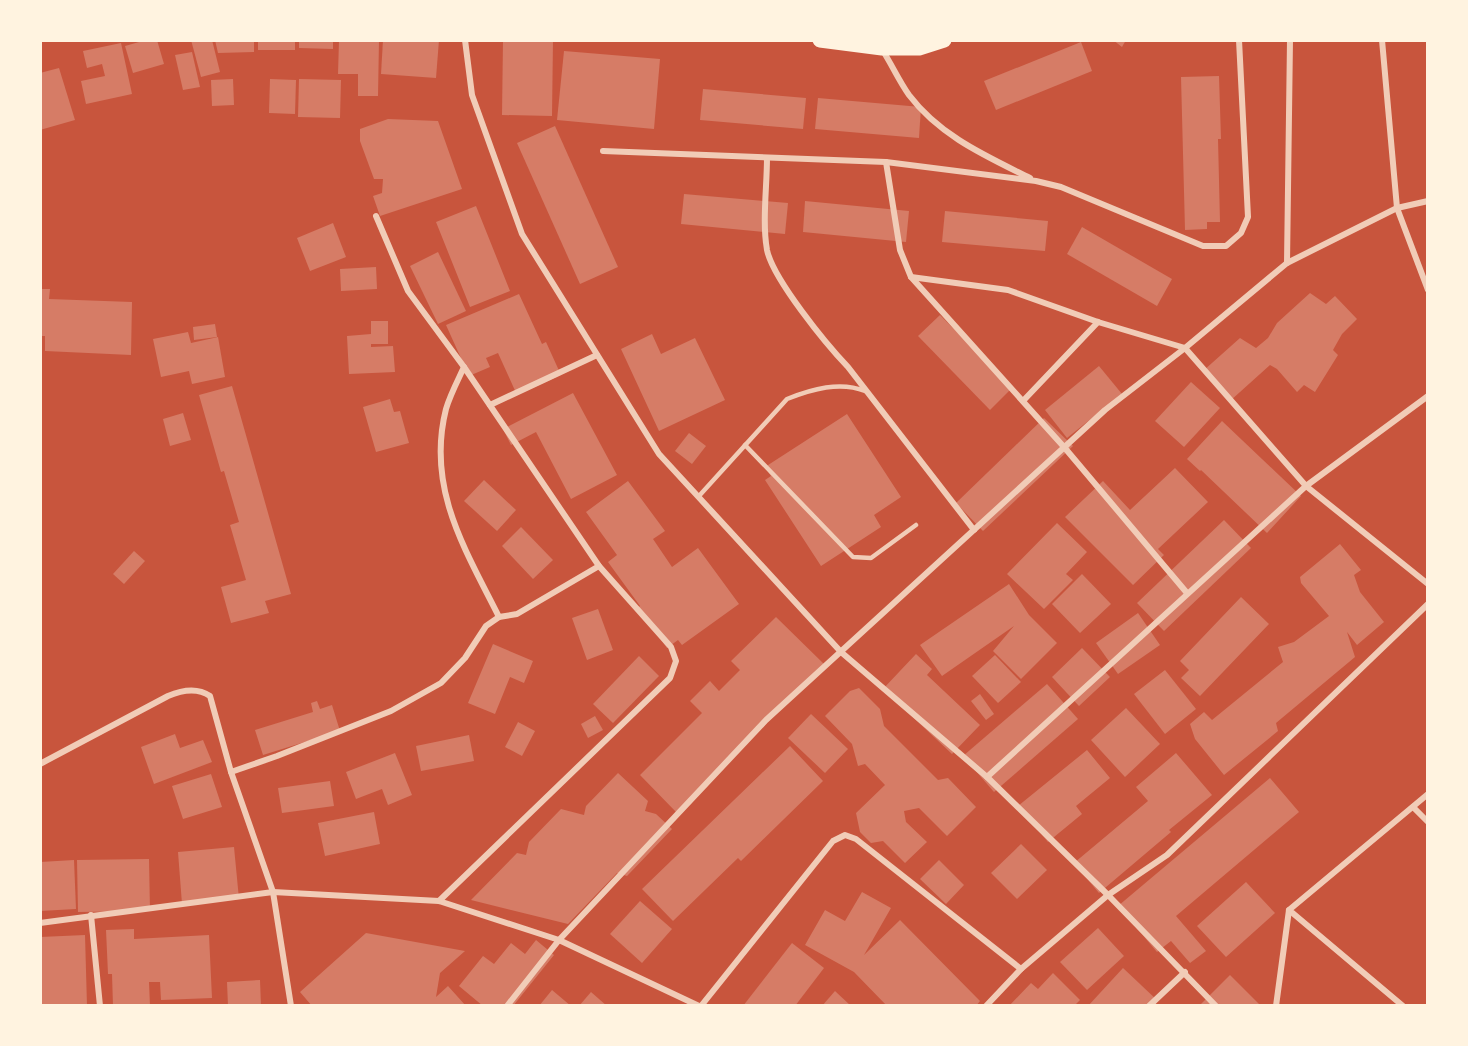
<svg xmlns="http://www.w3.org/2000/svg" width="1468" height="1046" viewBox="0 0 1468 1046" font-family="Barlow,sans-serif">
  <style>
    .building { fill: #d67c66 }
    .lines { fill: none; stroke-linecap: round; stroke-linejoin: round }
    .service { stroke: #f1ccb7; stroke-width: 4.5 }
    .minor { stroke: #f1ccb7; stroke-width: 6 }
    .primary { stroke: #fff3e0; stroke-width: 15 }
  </style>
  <rect width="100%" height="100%" fill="#c8553d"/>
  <g class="building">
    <path d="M146,40H157L164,64L133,73L125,46Z"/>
    <path d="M191,40H212L220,72L201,77Z"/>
    <path d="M215,40H254V52L218,53Z"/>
    <rect x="258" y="40" width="37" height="10"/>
    <path d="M299,40H333V49L299,48Z"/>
    <path d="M339,40H379L378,96H358V74H338Z"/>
    <path d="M383,40H439L436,78L381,74Z"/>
    <path d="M503,40H553L552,116L502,115Z"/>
    <path d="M1113,40H1126L1122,47Z"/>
    <path d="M1081,42L1092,71L996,110L984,81Z"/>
    <path d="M121,43L132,94L86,104L81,81L105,76L102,64L87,68L83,51Z"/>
    <path d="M564,51L660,59L654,129L557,120Z"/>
    <path d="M192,52L200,87L183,90L175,55Z"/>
    <path d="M59,68L75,120L40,130V73Z"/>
    <path d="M1219,76L1221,139H1218L1220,222H1207V229L1185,230L1181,77Z"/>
    <path d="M233,79L234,105L212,106L211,80Z"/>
    <path d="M270,79L296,80L295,114L269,113Z"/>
    <path d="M299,79L341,80L340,118L298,117Z"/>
    <path d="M703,89L806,98L803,129L700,120Z"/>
    <path d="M818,98L921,107L919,138L815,129Z"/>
    <path d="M388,119L438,121L462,189L380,216L373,196L382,193L383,179H374L360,141V129Z"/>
    <path d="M555,126L618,267L580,284L517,143Z"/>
    <path d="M684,194L788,203L785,234L681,224Z"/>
    <path d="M805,201L909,211L906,242L803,232Z"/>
    <path d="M476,206L510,291L470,307L436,222Z"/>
    <path d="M945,211L1048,221L1045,251L942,242Z"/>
    <path d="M333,223L346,257L310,271L297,238Z"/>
    <path d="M1082,227L1172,279L1157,306L1067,254Z"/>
    <path d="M438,252L466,311L438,324L410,266Z"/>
    <path d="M376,267L377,289L341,291L340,269Z"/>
    <path d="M40,289H50L49,299L132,302L131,355L45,351V336H40Z"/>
    <path d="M1310,293L1326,304L1335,296L1357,319L1342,334L1333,350L1338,355L1315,392L1304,385L1297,392L1277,369L1270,365L1230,401L1203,371L1240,338L1256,348L1268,338L1277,323Z"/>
    <path d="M519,294L542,344L546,342L561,375L517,395L498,353L486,358L490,367L469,376L446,325Z"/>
    <path d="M940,315L1012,388L990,410L918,336Z"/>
    <path d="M371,321H388V344H371V347L393,346L395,372L349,374L347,336L371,334Z"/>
    <path d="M215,324L217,337L194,340L193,327Z"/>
    <path d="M188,332L191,343L218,337L225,377L192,384L189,371L161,377L153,339Z"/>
    <path d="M652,334L661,354L695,338L725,400L659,431L621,349Z"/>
    <path d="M1099,366L1122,394L1067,438L1045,410Z"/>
    <path d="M1191,382L1220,408L1184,447L1155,421Z"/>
    <path d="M232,386L291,594L265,601L269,613L231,623L221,587L246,580L230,525L239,522L224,471L221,472L199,395Z"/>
    <path d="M573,393L617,475L571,499L536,432L511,445L503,429Z"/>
    <path d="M390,399L394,412L400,411L409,443L376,452L363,407Z"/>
    <path d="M183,413L191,440L170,446L163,419Z"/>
    <path d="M847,414L901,497L874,515L881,527L821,566L765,480L771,476L765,467Z"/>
    <path d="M1044,418L1073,446L983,531L956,503Z"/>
    <path d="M1222,421L1301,496L1267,533L1201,470L1200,471L1187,459Z"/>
    <path d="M689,433L706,446L692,464L675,451Z"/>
    <path d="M1175,468L1208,502L1158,549L1164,555L1133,585L1065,517L1103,481L1130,510Z"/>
    <path d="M484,480L516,510L497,531L464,501Z"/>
    <path d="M628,481L665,531L653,539L672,567L698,548L739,604L682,645L678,640L667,648L638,608L640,606L608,562L617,555L586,512Z"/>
    <path d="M1224,520L1251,548L1164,631L1137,603Z"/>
    <path d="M1057,523L1087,552L1066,574L1073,580L1044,609L1007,574Z"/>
    <path d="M521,527L553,560L533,579L502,546Z"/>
    <path d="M1340,544L1361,570L1354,575L1360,592L1384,622L1357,645L1347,632L1355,657L1276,723L1278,731L1224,775L1195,739L1190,724L1204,712L1212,720L1283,662L1278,647L1294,642L1329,616L1301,583L1300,577Z"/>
    <path d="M134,551L145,561L124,584L113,574Z"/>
    <path d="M1082,574L1111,604L1080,633L1052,604Z"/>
    <path d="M1009,584L1029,615L1057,643L1021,679L993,651L1014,626L942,676L920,645Z"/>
    <path d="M1241,597L1269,624L1200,696L1181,678L1189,670L1180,661Z"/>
    <path d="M598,609L613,650L587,660L572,618Z"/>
    <path d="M1138,613L1160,645L1118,674L1096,643Z"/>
    <path d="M776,617L825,665L677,813L640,775L702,713L690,701L710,681L719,691L740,670L731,661Z"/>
    <path d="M493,644L533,661L524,683L510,677L495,714L468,703Z"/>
    <path d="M1082,648L1110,677L1079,706L1052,677Z"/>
    <path d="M916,654L932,669L927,675L980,725L952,754L883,689Z"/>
    <path d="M995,655L1021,682L998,703L972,676Z"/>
    <path d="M639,656L659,676L613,723L593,704Z"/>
    <path d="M1165,670L1196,709L1165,734L1134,694Z"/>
    <path d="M1047,684L1078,719L994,792L963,756Z"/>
    <path d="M859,688L880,709L884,726L938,780L948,778L976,807L947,836L919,808L904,811L906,822L927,842L905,863L883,841L871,843L860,832L856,813L885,785L865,764L858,766L852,744L825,716L850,691Z"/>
    <path d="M980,694L994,714L986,720L971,701Z"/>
    <path d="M317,701L320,709L332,705L340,731L263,755L255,730L313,712L311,703Z"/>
    <path d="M1126,708L1160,744L1125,777L1091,740Z"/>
    <path d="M811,714L848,749L825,773L788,738Z"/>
    <path d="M595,716L603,730L588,738L581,724Z"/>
    <path d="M518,722L535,731L522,756L505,747Z"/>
    <path d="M175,734L180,748L203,740L212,762L154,784L141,747Z"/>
    <path d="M469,735L474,761L421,771L416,746Z"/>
    <path d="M790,746L823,781L741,861L738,858L673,921L642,889Z"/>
    <path d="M1087,750L1110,778L1076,806L1082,814L1048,842L1018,806Z"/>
    <path d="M395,753L412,795L388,805L382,789L356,799L346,772Z"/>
    <path d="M1176,753L1212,795L1169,830L1171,832L1099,893L1074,863L1148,801L1136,787Z"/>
    <path d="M618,773L648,801L645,811L656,814L672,829L627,876L617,873L568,924L471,900L517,853L526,855L529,842L561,809L584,815L586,806Z"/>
    <path d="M211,774L222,807L183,819L172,786Z"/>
    <path d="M1270,778L1299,812L1176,916L1206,951L1190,963L1171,941L1157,952L1118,906Z"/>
    <path d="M330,781L334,806L282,813L278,788Z"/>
    <path d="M374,812L380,844L325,856L318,823Z"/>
    <path d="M1021,844L1047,870L1017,899L991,873Z"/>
    <path d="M234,847L239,899L182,904L178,852Z"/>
    <path d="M149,859L150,911L78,912L77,860Z"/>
    <path d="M74,860L76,909L40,911V862Z"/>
    <path d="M939,860L964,885L946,904L920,879Z"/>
    <path d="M1246,882L1275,913L1226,957L1197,926Z"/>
    <path d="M862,892L891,908L864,955L900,920L980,1001L976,1006H887L854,972L805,945L825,910L845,921Z"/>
    <path d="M640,901L672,929L642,963L610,934Z"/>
    <path d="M1098,928L1124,956L1087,990L1060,962Z"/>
    <path d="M134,929V939L209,935L212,998L161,1000L160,982H149L150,1006H113L112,974H108L106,930Z"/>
    <path d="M366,933L465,951L440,973L436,997L448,986L466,1006H312L300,992Z"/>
    <path d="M85,935L87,1006H40V937Z"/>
    <path d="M536,940L554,955L513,1006H483L459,986L483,956L494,964L511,943L525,954Z"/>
    <path d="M792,943L824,968L795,1006H743Z"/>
    <path d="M1123,968L1158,1001L1154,1006H1088Z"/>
    <path d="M1053,973L1080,1000L1074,1006H1009L1031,983L1038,989Z"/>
    <path d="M1230,975L1261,1006H1199Z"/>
    <path d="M260,980L261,1006H228L227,982Z"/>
    <path d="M552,990L571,1006H539Z"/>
    <path d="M835,991L851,1006H822Z"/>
    <path d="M591,992L607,1006H579Z"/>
  </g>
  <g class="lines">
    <g class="service">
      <path d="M745,445L853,557L871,558L916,525"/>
      <path d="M699,496L787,399C812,389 840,381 865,391"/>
    </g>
    <g class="minor">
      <path d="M465,40L472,95L522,234L659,454L841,652L987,777L1108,895L1216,1006"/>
      <path d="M1382,40L1397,208L1428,290"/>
      <path d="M883,51C892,65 899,81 909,95C940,136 986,156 1030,178"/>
      <path d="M603,151L886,162L1036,181L1061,187L1203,246H1226L1241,233L1248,217L1239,40"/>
      <path d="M767,158C767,186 762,222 767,250C773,279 826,344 848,367L974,530"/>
      <path d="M886,162L900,250L911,277L1064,447L1187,593"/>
      <path d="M376,216L408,291L464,367"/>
      <path d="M1287,263L1290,40"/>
      <path d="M911,277L1008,290L1098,322L1185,348L1306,486L1428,584"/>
      <path d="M1023,401L1098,322"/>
      <path d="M490,405L597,355"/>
      <path d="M40,764L168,696C182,690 197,687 210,696L231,772L273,892L291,1006"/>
      <path d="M231,772L277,756L391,711L441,683L465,658L486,626L499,617L517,614L599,566"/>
      <path d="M987,777L1306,486L1428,396"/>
      <path d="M1413,807L1428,822"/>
      <path d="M439,901L670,678L676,661L671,647L599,566L464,367C458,380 450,395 446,409C426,488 465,549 499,617"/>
      <path d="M91,915L100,1006"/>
      <path d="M40,923L273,892L439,901L559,940L699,1006"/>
      <path d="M507,1006L559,940L766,720L1105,410L1185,348L1287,263L1397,208L1428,201"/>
      <path d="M701,1006L833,841L845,835L856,839L1021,969"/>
      <path d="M986,1006L1021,969L1108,895L1167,855L1428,604"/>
      <path d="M1149,1006L1185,972"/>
      <path d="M1276,1006L1289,910"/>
      <path d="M1403,1006L1289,910L1428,794"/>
    </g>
    <path class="primary" d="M820,40L882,48H919L944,40"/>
  </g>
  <rect width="1468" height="1046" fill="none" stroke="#fff3e0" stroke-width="84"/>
</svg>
